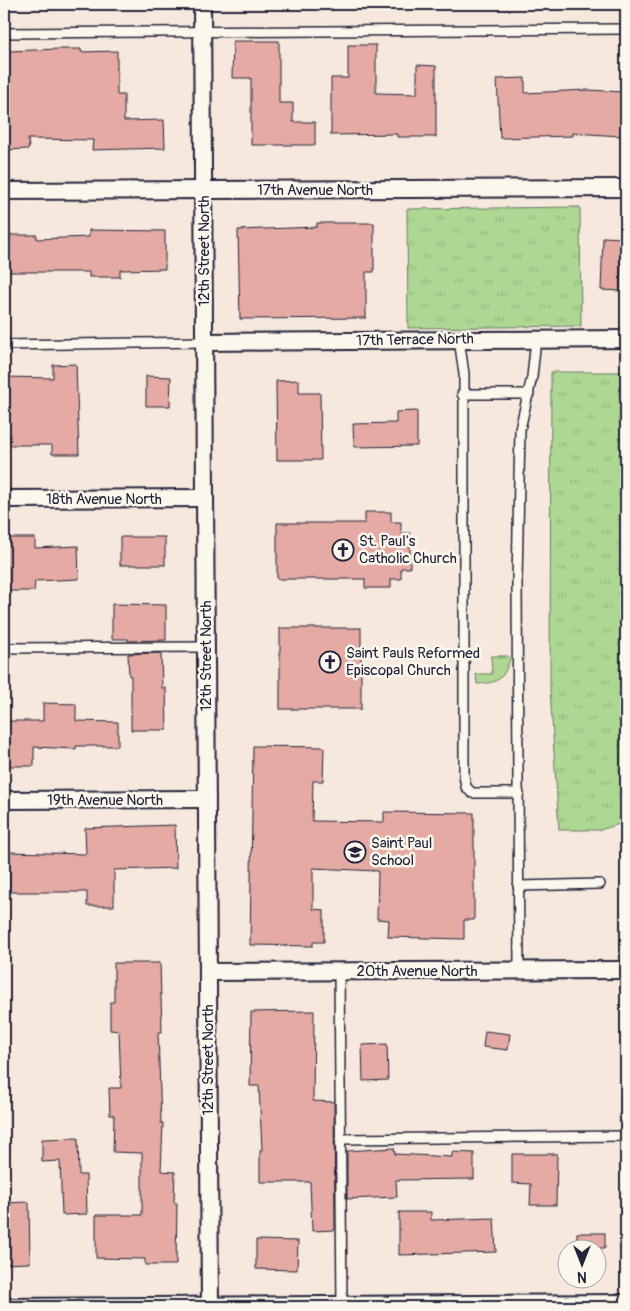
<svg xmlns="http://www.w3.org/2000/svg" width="630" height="1311" viewBox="0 0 630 1311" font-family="Pangolin,sans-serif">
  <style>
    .forest { fill: url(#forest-firs); stroke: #687c67 }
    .park { fill: url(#park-tufts); stroke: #687c67 }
    .building { fill: #e4aaa3; stroke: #22223b }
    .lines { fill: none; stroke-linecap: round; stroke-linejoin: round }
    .lane-casing { stroke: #22223b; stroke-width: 12 }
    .street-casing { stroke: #22223b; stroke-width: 20 }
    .lane { stroke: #fbf7ec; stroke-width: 9 }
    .street { stroke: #fbf7ec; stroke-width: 16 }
    .labels { text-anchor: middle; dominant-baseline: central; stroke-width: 5; stroke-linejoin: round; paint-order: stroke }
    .street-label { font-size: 15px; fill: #22223b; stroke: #fbf7ec }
    .poi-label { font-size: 15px; fill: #22223b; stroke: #fbf7ec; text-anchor: start }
  </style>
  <defs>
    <pattern id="forest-firs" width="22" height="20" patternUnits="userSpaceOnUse" patternTransform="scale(1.25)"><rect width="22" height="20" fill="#aed793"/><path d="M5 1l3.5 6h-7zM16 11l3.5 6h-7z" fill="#95b880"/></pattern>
    <pattern id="park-tufts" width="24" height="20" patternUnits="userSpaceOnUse" patternTransform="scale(1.25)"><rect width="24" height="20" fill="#aed793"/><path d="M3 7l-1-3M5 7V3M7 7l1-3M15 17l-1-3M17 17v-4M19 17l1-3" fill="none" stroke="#95b880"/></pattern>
  </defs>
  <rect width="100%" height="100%" fill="#f6e8dd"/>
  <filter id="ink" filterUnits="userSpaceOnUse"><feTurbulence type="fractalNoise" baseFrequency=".02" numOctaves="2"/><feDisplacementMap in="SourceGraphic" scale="10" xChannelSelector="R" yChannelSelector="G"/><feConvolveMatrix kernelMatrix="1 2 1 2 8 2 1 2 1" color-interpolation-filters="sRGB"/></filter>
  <g filter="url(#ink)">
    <path class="forest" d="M491,656H508L510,659C503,680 498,683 477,684L476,674H492Z"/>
    <g class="park">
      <path d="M580,207L581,326L408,328L407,209Z"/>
      <path d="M551,372H626V822L600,830H559L550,689Z"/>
    </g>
    <g class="building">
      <path d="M233,41H279V103H293V122H315V145H251V78H232Z"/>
      <path d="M348,45H376V93L417,94V65L436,66V137H397V134L331,135V78H348Z"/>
      <path d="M59,49H81V52L117,51V95H124V121L164,120L165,148L92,150L93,140L28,139L29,149L4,150V96H9V51Z"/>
      <path d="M525,78V93L588,90L623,92L621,136L573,133V136L500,138L497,79Z"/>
      <path d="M317,223H374V272H366V318L240,319L238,230L317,227Z"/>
      <path d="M89,230L165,231V269L120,270V277H89V272H4V235H37V239L89,237Z"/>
      <path d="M603,237L622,238L620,291L601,290Z"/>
      <path d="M76,364L79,454H52V445H4V377L53,378V365Z"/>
      <path d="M146,376L171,377L170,406H146Z"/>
      <path d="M299,380V393H320L321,460H277L276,381Z"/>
      <path d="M417,411V446L354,447L353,424L396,423V412Z"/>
      <path d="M365,512H391V522H401V533H410V568H401V579H391V588H365V579H277V523H365Z"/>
      <rect x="120" y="537" width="45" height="28"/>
      <path d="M4,538H35V548L78,546L79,579L35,581L34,591H4Z"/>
      <path d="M112,604L166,605V640L128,641V639H112Z"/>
      <rect x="280" y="628" width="81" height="81"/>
      <path d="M161,653L162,688H166L167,730H131V676H129L128,654Z"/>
      <path d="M43,703L76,704V721L118,722V746H76V749L34,747V766H4V721H43Z"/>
      <path d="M253,746L324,747L323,781H313L312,821L384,822V812L474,813V920H464V939L388,937L389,920L377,919L378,871L313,868V909L324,910V942H313V946L250,945Z"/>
      <path d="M175,825L176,868L114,870V906H87V892H9V852L86,854L85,828Z"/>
      <path d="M114,963H160L162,1032H158L161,1123H163L161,1171L175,1172L174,1203H177L176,1265H145V1259L96,1258V1215H142V1153L113,1152L114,1115H110L109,1088H121L119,1031L110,1030V1002H114Z"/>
      <path d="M314,1011L313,1101L334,1102L335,1230L312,1231L310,1182H260V1150H262L259,1086H250L251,1012Z"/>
      <path d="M485,1031L510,1034L508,1050L483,1047Z"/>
      <path d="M387,1044L388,1080L363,1081L362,1045Z"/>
      <path d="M78,1138L79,1175H86L87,1214L62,1215L60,1161L42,1162V1139Z"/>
      <path d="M394,1148L395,1154L452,1157V1152L474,1153V1179L396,1180L397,1197L347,1199V1151Z"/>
      <path d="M512,1154H557L556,1205H530L531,1184L512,1183Z"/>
      <path d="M29,1202L30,1263L4,1264V1203Z"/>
      <path d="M399,1212H431V1220L494,1218L496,1252L399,1255Z"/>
      <rect x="577" y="1233" width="28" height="15"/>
      <path d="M256,1240L298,1241L297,1270L256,1269Z"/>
    </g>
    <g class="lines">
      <g class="lane-casing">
        <g id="lane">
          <path d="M4,33L626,29"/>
          <path d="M459,339L464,374V775L466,787L472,793H519"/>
          <path d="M4,345L204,342"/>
          <path d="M462,394H529"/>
          <path d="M4,648L206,647"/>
          <path d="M518,886L600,884"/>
          <path d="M339,971L342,1307"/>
          <path d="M519,971L517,581L520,429L532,377L536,339"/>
          <path d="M340,1139L626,1136"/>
        </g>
      </g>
      <g class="street-casing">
        <g id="street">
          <path d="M202,4L210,1307"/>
          <path d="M4,191L626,188"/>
          <path d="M204,342L626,339"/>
          <path d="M4,499L205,498"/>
          <path d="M4,800L207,799"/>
          <path d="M208,972L626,970"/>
          <path d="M4,1307L626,1303"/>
        </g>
      </g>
      <use href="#lane" class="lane"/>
      <use href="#street" class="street"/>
    </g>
  </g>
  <defs>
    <g id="church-ring" transform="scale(1.125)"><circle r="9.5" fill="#fbf7ec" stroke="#22223b" stroke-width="1.5"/><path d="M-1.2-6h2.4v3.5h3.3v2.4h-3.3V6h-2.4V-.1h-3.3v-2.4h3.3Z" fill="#22223b"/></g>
    <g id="school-ring" transform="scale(1.125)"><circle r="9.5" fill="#fbf7ec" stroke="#22223b" stroke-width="1.5"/><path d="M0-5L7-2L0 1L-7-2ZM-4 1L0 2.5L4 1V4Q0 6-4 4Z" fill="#22223b"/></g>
  </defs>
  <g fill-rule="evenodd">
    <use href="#church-ring" x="343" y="550"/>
    <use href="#church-ring" x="330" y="662"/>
    <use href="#school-ring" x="355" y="852"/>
  </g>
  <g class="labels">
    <g class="street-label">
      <text x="315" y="190">17th Avenue North</text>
      <text transform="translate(204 251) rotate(-90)">12th Street North</text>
      <text transform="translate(415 340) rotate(-1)">17th Terrace North</text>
      <text x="104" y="499">18th Avenue North</text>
      <text transform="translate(206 656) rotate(-90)">12th Street North</text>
      <text x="105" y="800">19th Avenue North</text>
      <text x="417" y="971">20th Avenue North</text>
      <text transform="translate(208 1060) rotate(-90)">12th Street North</text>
    </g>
    <g class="poi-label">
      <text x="359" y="541">St. Paul's<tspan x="359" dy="17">Catholic Church</tspan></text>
      <text x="346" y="653">Saint Pauls Reformed<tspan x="346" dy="17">Episcopal Church</tspan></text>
      <text x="371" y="843">Saint Paul<tspan x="371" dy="17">School</tspan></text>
    </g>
  </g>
  <rect width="630" height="1311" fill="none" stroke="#fbf7ec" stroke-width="20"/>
  <rect x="10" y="10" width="610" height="1291" fill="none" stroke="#22223b" stroke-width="2" filter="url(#ink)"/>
  <g transform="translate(582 1264) rotate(180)"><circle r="24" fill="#fbf7ec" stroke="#a4a2a5"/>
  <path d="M0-4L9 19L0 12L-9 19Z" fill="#22223b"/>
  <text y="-8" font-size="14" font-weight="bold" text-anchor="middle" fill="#22223b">N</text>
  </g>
</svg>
